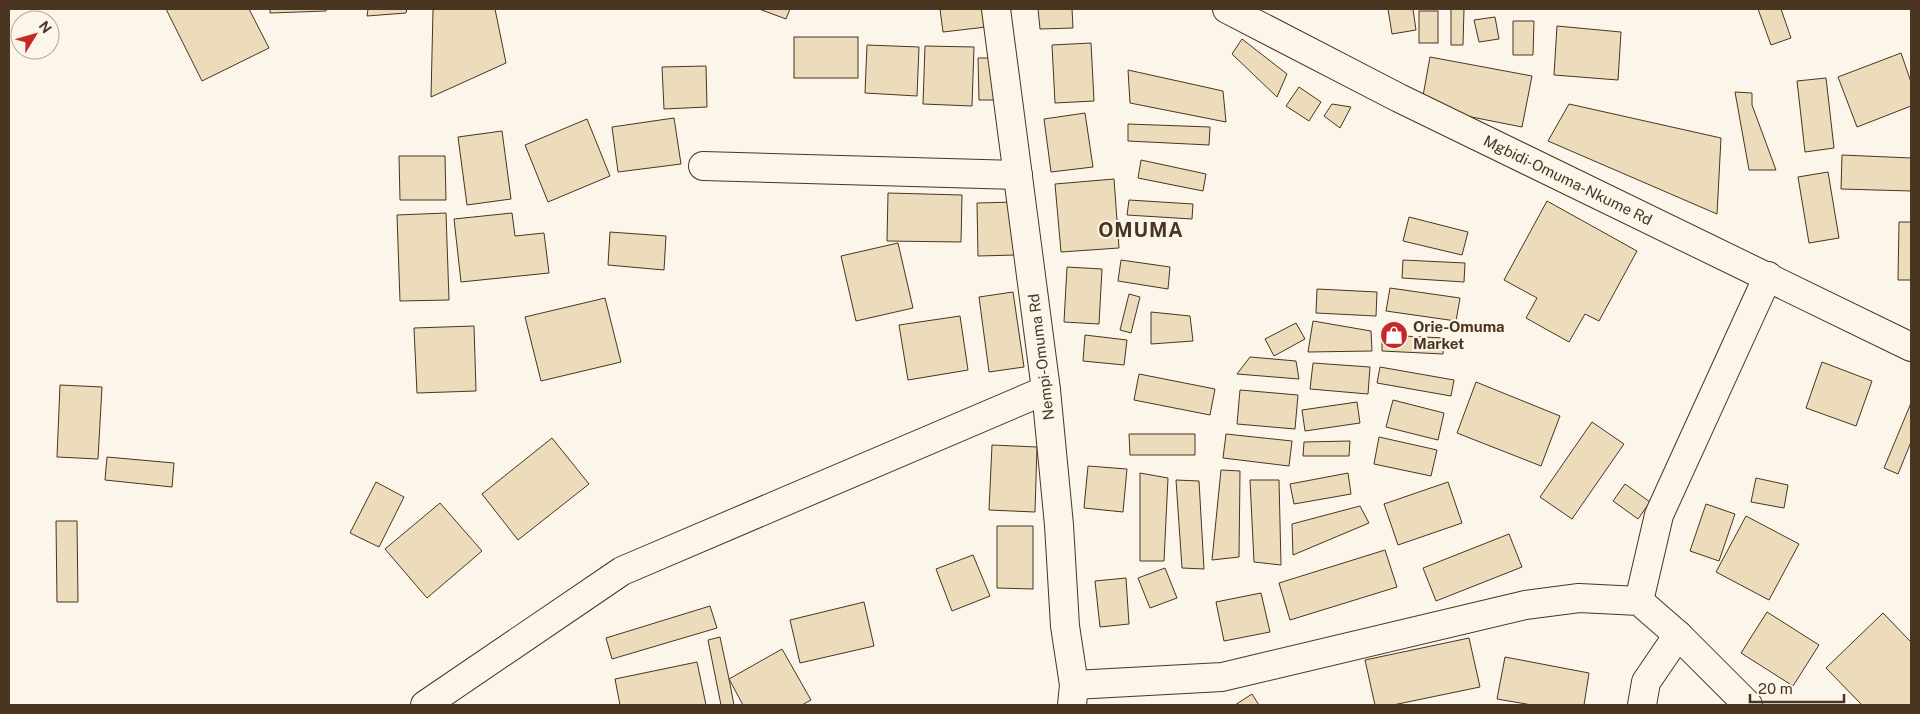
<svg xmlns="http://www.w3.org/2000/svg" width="1920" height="714" viewBox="0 0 1920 714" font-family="'Public Sans',sans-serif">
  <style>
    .building { fill: #ecdcbc; stroke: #4a3520 }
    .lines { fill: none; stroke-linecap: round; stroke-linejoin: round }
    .minor-casing { stroke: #4a3520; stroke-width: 30 }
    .minor { stroke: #fbf6e9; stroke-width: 28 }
    .labels { text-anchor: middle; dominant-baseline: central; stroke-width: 4; stroke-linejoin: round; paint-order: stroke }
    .street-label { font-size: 15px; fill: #4a3520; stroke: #fbf6e9 }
    .poi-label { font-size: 15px; font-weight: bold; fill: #4a3520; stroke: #fbf6e9; text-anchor: start }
    .district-label { font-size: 20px; font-weight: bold; letter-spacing: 1px; fill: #4a3520; stroke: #fbf6e9 }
  </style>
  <rect width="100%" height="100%" fill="#fbf6e9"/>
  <g class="building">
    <path d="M166,9H249L269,48L202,81Z"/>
    <path d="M270,9H326V11L270,13Z"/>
    <path d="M368,9H407L406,13L367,16Z"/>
    <path d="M436,9H495L506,63L431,97L433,10Z"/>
    <path d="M759,9H790L786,19Z"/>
    <path d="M940,9H983L986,27L943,32Z"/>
    <path d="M1038,9H1072L1073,28L1040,29Z"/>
    <path d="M1388,9H1413L1416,30L1392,34Z"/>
    <path d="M1451,9H1464L1463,45H1451Z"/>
    <path d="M1758,9H1781L1791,38L1771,45Z"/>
    <rect x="1419" y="11" width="19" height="32"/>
    <path d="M1495,17L1499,39L1479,42L1474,20Z"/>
    <path d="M1513,21H1534L1533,55H1513Z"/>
    <path d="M1557,26L1621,32L1618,80L1554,75Z"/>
    <rect x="794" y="37" width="64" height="41"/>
    <path d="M1242,39L1287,74L1277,97L1232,54Z"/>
    <path d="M1091,43L1094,101L1055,103L1052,45Z"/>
    <path d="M867,45L919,47L917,96L865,93Z"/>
    <path d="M925,46L974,47L972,106L923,104Z"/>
    <path d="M1901,53L1911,82V106L1857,127L1838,77Z"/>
    <path d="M1430,57L1532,76L1522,127L1421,107Z"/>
    <path d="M978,58H997L998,100H979Z"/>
    <path d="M706,66L707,107L664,109L662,67Z"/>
    <path d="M1128,70L1223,91L1226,122L1130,103Z"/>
    <path d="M1826,78L1834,148L1805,152L1797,81Z"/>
    <path d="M1299,87L1321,102L1309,121L1286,106Z"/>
    <path d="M1735,92L1752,93V105L1776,170H1749Z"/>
    <path d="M1332,104L1351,107L1340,128L1324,116Z"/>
    <path d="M1569,104L1721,138L1717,214L1548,141Z"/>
    <path d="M1085,113L1093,167L1051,172L1044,119Z"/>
    <path d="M674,118L681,164L618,172L612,127Z"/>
    <path d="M587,119L610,176L548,202L525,145Z"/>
    <path d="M1128,124L1210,127L1209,145L1128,141Z"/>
    <path d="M502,131L511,199L467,205L458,137Z"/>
    <path d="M1842,155L1911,158V191L1841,189Z"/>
    <path d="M399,156H445L446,200H400Z"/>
    <path d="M1141,160L1206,174L1203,191L1138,178Z"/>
    <path d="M1828,172L1839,238L1809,243L1798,177Z"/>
    <path d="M1114,179L1119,248L1061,252L1055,184Z"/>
    <path d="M888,193L962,195L961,242L887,241Z"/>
    <path d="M1129,200L1193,204L1192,219L1127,215Z"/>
    <path d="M1547,201L1637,251L1599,321L1585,314L1569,342L1526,318L1537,298L1504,280Z"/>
    <path d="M1016,202V255L978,256L977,203Z"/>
    <path d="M446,213L449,300L400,301L397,215Z"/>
    <path d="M512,213L515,236L544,233L549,273L461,282L454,219Z"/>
    <path d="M1409,217L1468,232L1462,255L1403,241Z"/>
    <path d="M1899,222H1911V280H1898Z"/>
    <path d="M610,232L666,236L664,270L608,265Z"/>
    <path d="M898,243L913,308L856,321L841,256Z"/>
    <path d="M1121,260L1170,267L1168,289L1118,281Z"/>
    <path d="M1403,260L1465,263L1464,282L1402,278Z"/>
    <path d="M1067,267L1102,269L1099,324L1064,322Z"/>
    <path d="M1390,288L1460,298L1456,321L1386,311Z"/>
    <path d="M1317,289L1377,292L1376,316L1316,313Z"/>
    <path d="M1013,292L1024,367L989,372L979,297Z"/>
    <path d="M1129,294L1140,297L1131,333L1120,330Z"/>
    <path d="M605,298L621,362L541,381L525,317Z"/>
    <path d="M1151,312L1190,316L1193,341L1151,344Z"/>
    <path d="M960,316L968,370L908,380L899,325Z"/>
    <path d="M1313,321L1371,331L1372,351L1308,352Z"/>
    <path d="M1296,323L1305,339L1274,356L1265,339Z"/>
    <path d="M474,326L476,391L417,393L414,328Z"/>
    <path d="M1085,335L1127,340L1124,365L1083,361Z"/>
    <path d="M1382,335L1444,338L1443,354L1382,351Z"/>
    <path d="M1250,357L1296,361L1299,379L1237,374Z"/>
    <path d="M1822,362L1872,381L1856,426L1806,408Z"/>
    <path d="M1313,363L1370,367L1368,394L1310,389Z"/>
    <path d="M1380,367L1454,380L1451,396L1377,383Z"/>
    <path d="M1139,374L1215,389L1210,415L1134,400Z"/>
    <path d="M1476,382L1560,416L1541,466L1457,433Z"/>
    <path d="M60,385L102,387L98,459L57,457Z"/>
    <path d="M1240,390L1298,395L1295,429L1237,424Z"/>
    <path d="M1393,400L1444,413L1438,440L1386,427Z"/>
    <path d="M1357,402L1360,423L1305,431L1302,410Z"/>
    <path d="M1911,403V442L1898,474L1884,468Z"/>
    <path d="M1592,422L1624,444L1572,519L1540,497Z"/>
    <path d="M1129,434H1195V455H1130Z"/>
    <path d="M1226,434L1292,441L1289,466L1223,458Z"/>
    <path d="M1379,437L1437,450L1431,476L1374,464Z"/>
    <path d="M552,438L589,484L518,540L482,494Z"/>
    <path d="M1350,441L1349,456H1303L1304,442Z"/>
    <path d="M992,445L1037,447L1035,512L989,510Z"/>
    <path d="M107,457L174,463L172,487L105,480Z"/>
    <path d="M1088,466L1127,469L1123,512L1084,508Z"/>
    <path d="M1221,470L1240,471L1239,557L1212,560Z"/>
    <path d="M1140,473L1168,478L1164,561H1140Z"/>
    <path d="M1348,473L1351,494L1294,504L1290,484Z"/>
    <path d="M1756,478L1788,485L1784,508L1751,502Z"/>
    <path d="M1176,480L1199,481L1204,569L1182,568Z"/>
    <path d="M1250,480H1279L1281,565L1254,562Z"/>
    <path d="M376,482L404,497L379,547L350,533Z"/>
    <path d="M1448,482L1462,523L1398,545L1384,504Z"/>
    <path d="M1625,484L1650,502L1638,519L1613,501Z"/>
    <path d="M440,503L482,551L427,598L385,549Z"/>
    <path d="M1706,504L1735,514L1719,561L1690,551Z"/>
    <path d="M1360,506L1369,523L1293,555L1292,524Z"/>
    <path d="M1746,516L1799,544L1769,600L1716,572Z"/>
    <path d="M56,521H77L78,602H57Z"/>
    <path d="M997,526H1033V589L997,588Z"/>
    <path d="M1509,534L1522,567L1436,601L1423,568Z"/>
    <path d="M1385,550L1397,587L1290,620L1279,583Z"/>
    <path d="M973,555L990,596L952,611L936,569Z"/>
    <path d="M1165,568L1177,598L1150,608L1138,578Z"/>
    <path d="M1126,578L1129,624L1100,627L1095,581Z"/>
    <path d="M1261,593L1270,632L1224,641L1216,602Z"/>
    <path d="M864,602L874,646L800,663L790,620Z"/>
    <path d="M710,606L717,628L612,659L606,638Z"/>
    <path d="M1767,612L1819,645L1793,686L1741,653Z"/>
    <path d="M1883,613L1911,642V705H1862L1826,668Z"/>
    <path d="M720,637L729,679L734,705H721L708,640Z"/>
    <path d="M1469,638L1480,687L1393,705H1375L1365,660Z"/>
    <path d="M782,649L811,700L802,705H743L729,679Z"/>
    <path d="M1505,657L1589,673L1584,705H1532L1497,699Z"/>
    <path d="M697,662L706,705H620L615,679Z"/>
    <path d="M1252,694L1259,705H1235Z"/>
  </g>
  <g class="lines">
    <g class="minor-casing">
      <g id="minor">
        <path d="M996,9L1046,390L1059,525L1065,626L1074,685L1072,705"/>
        <path d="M1227,9L1399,98L1911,347"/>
        <path d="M703,166L1018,175"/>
        <path d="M1639,601L1659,515L1768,276"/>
        <path d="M1074,685L1222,677L1525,605L1579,598L1639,601L1678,635L1748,705"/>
        <path d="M425,705L622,571L1046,390"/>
        <path d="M1642,705L1646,682L1678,635"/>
      </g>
    </g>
    <use href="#minor" class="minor"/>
  </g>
  <defs>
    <g id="shop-disc" transform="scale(1.4375)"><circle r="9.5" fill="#c62828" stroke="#fbf6e9"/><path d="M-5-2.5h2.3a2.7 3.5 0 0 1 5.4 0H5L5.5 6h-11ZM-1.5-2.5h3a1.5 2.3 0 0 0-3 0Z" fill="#fff"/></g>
  </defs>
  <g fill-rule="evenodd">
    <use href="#shop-disc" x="1394" y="335"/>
  </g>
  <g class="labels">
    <g class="street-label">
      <text transform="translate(1568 180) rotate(26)">Mgbidi-Omuma-Nkume Rd</text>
      <text transform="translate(1041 357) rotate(-97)">Nempi-Omuma Rd</text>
    </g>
    <g class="poi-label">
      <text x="1413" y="326">Orie-Omuma<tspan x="1413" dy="17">Market</tspan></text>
    </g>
    <g class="district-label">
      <text x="1141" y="230">OMUMA</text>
    </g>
  </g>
  <rect width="1920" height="714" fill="none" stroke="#4a3520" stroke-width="20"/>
  <g transform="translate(35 35) rotate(53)"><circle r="24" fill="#fbf6e9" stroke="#b4a999"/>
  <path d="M0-4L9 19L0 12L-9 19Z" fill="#c62828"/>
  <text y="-8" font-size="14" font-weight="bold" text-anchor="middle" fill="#4a3520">N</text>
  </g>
  <path d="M1750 694v8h94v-8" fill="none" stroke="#4a3520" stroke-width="2.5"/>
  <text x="1758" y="694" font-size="15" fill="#4a3520" stroke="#fbf6e9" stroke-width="4" paint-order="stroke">20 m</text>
</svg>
